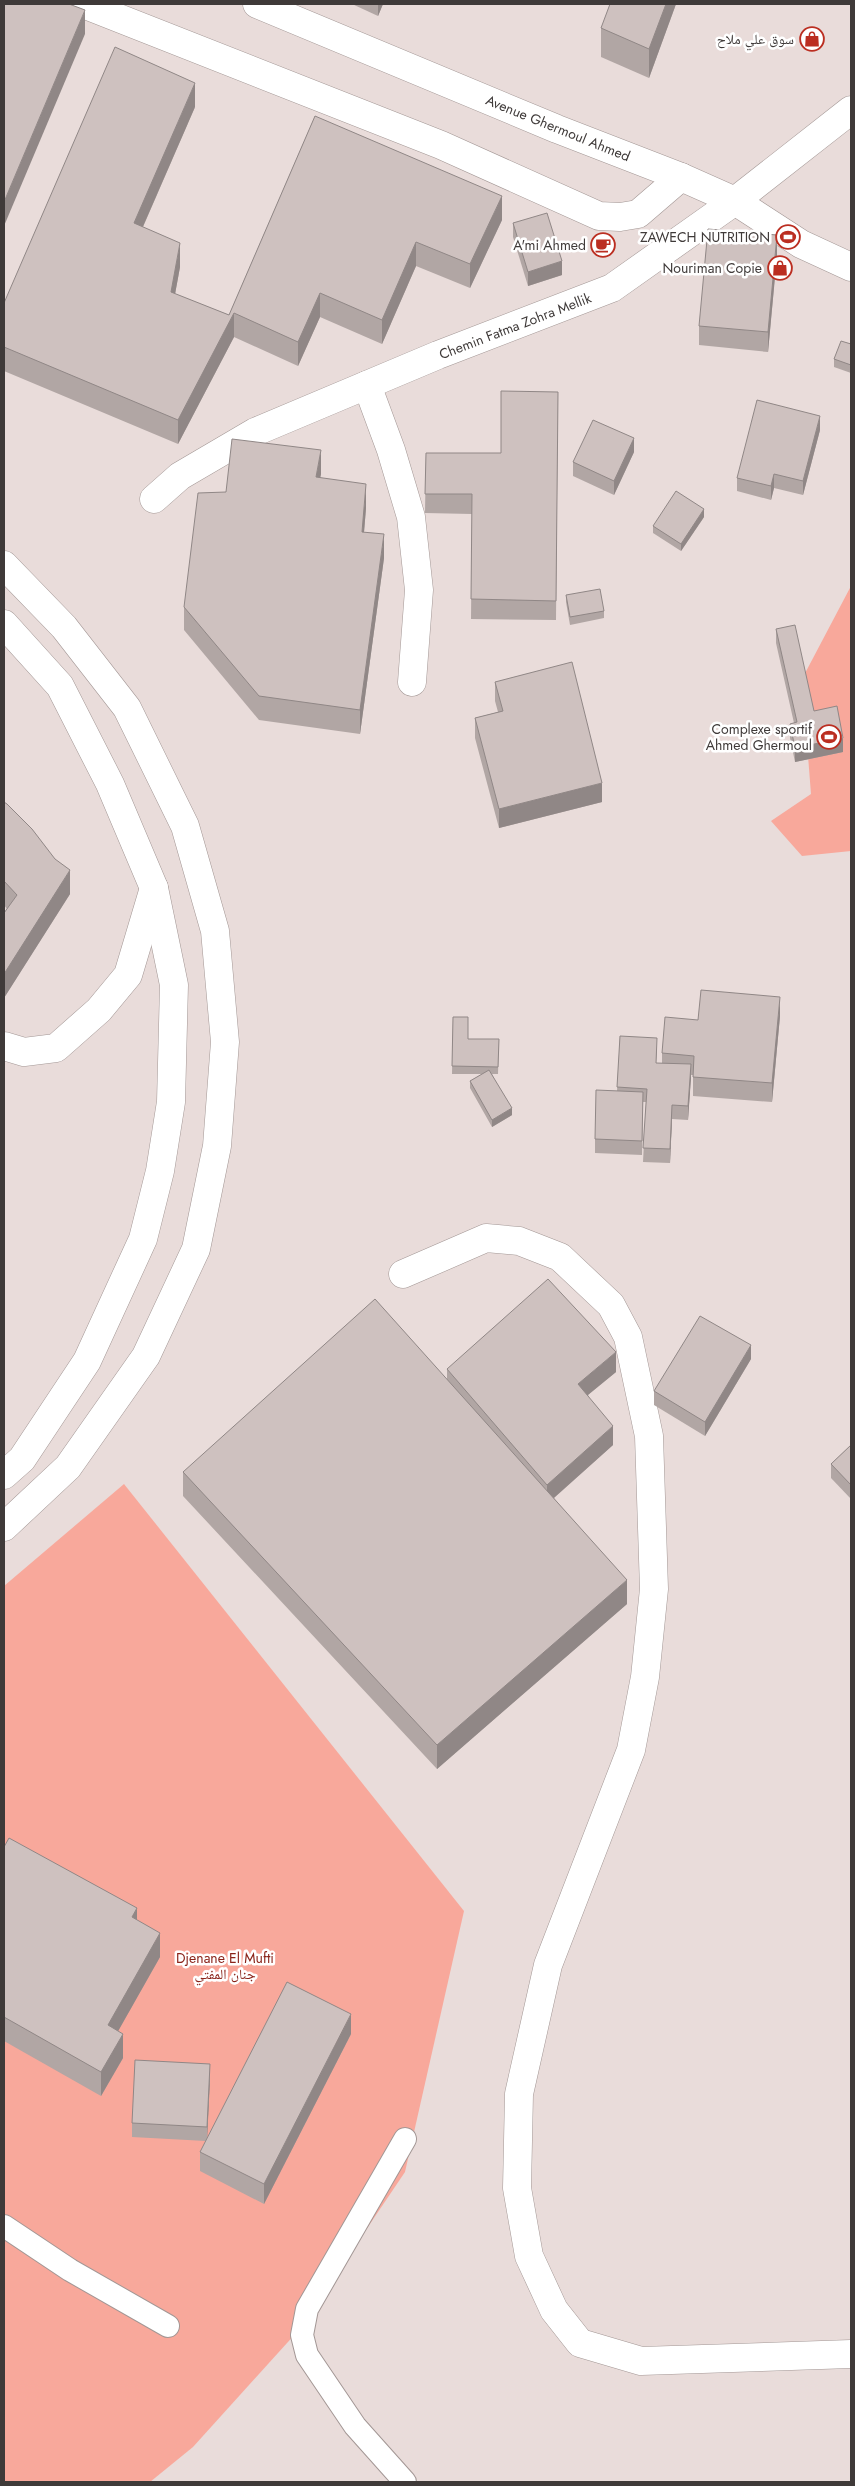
<svg xmlns="http://www.w3.org/2000/svg" width="855" height="2486" viewBox="0 0 855 2486" font-family="Jost,'Noto Naskh Arabic',sans-serif">
  <style>
    .green { fill: #f8a89b }
    .lines { fill: none; stroke-linecap: round; stroke-linejoin: round }
    .service-casing { stroke: #a39795; stroke-width: 24 }
    .minor-casing { stroke: #a39795; stroke-width: 29 }
    .tertiary-casing { stroke: #a39795; stroke-width: 29 }
    .secondary-casing { stroke: #a39795; stroke-width: 29 }
    .trunk-casing { stroke: #a39795; stroke-width: 29 }
    .service { stroke: #fff; stroke-width: 22 }
    .minor { stroke: #fff; stroke-width: 28 }
    .tertiary { stroke: #fff; stroke-width: 28 }
    .secondary { stroke: #fff; stroke-width: 28 }
    .trunk { stroke: #fff; stroke-width: 28 }
    .wall { fill: #b1a6a4 }
    .shaded-wall { fill: #908786 }
    .building { fill: #cec1bf; stroke: #908786 }
    .labels { text-anchor: middle; dominant-baseline: central; stroke-width: 5; stroke-linejoin: round; paint-order: stroke }
    .poi-label { font-size: 14px; fill: #3f3a39; stroke: #fff; text-anchor: end }
    .street-label { font-size: 14px; fill: #3f3a39; stroke: #fff }
    .park-label { font-size: 14px; fill: #8a2319; stroke: #fff }
  </style>
  <rect width="100%" height="100%" fill="#e9dcda"/>
  <g class="green">
    <path d="M851,586V851L802,856L771,821L811,794L802,679Z"/>
    <path d="M124,1484L464,1911L405,2172L297,2332L193,2447L150,2482H4V1586Z"/>
  </g>
  <g class="lines">
    <g class="service-casing">
      <g id="service">
        <path d="M4,2226L70,2270L168,2326"/>
        <path d="M405,2482L355,2426L307,2355L302,2335L307,2309L405,2139"/>
      </g>
    </g>
    <g class="minor-casing">
      <g id="minor">
        <path d="M367,385L391,450L411,517L419,590L412,682"/>
        <path d="M154,499L180,476L255,432L438,355L612,288L735,201"/>
        <path d="M4,1046L24,1052L56,1048L99,1010L128,975L154,888"/>
        <path d="M403,1274L486,1238L519,1241L560,1257L611,1305L628,1337L649,1436L654,1589L645,1677L631,1750L548,1965L519,2094L517,2188L529,2256L554,2310L580,2343L641,2361L851,2354"/>
      </g>
    </g>
    <g class="tertiary-casing">
      <path id="tertiary" d="M735,201L851,110"/>
    </g>
    <g class="secondary-casing">
      <path id="secondary" d="M257,4L557,129L681,177L735,201L801,244L851,267"/>
    </g>
    <g class="trunk-casing">
      <g id="trunk">
        <path d="M83,4L441,145L599,216L620,217L638,214L681,177"/>
        <path d="M4,565L64,627L127,708L185,826L215,931L225,1042L217,1146L196,1249L146,1356L68,1467L4,1527"/>
        <path d="M4,624L60,686L110,784L154,888L174,985L171,1102L160,1171L143,1239L87,1361L22,1459L4,1475"/>
      </g>
    </g>
    <use href="#service" class="service"/>
    <use href="#minor" class="minor"/>
    <use href="#tertiary" class="tertiary"/>
    <use href="#secondary" class="secondary"/>
    <use href="#trunk" class="trunk"/>
  </g>
  <g class="wall">
    <path d="M352,4H383L378,16Z"/>
    <path d="M676,4L649,78L601,57V28Z"/>
    <path d="M195,107L143,227L180,267L175,294L229,315L315,116L502,220L470,288L416,266L382,344L320,317L298,366L234,337L178,444L4,371V303Z"/>
    <path d="M513,223L562,275L528,286L513,237Z"/>
    <path d="M777,255L768,352L699,345V326Z"/>
    <path d="M851,344V373L834,367V359Z"/>
    <path d="M558,392L556,620L471,619L472,514L425,513L426,453H501Z"/>
    <path d="M820,430L803,495L774,488L771,500L737,491V478Z"/>
    <path d="M634,452L614,495L573,476V462Z"/>
    <path d="M321,474L320,477L366,508L364,532L384,558L360,734L259,720L184,630V607L226,492Z"/>
    <path d="M704,517L681,551L653,533V526Z"/>
    <path d="M566,595L604,611V618L570,625L566,602Z"/>
    <path d="M776,629L814,711L843,752L795,762L790,738V724L794,723L776,643Z"/>
    <path d="M495,682L602,802L499,828L475,738V718L498,712L495,701Z"/>
    <path d="M4,802L70,894L4,998V913L7,909L4,905Z"/>
    <path d="M780,1016L772,1102L693,1096V1075H691L688,1120L672,1119L670,1163L643,1162L646,1102H643L642,1155L595,1153V1139L617,1091L620,1036L657,1052L656,1063H662V1053L698,1020Z"/>
    <path d="M453,1017L468,1039H499L498,1074H492L512,1115L492,1127L470,1088V1081L482,1074H452Z"/>
    <path d="M751,1359L705,1436L654,1405V1391Z"/>
    <path d="M447,1369L616,1372L588,1395L613,1445L554,1498L627,1604L437,1769L183,1496V1472L447,1379Z"/>
    <path d="M851,1445V1499L831,1478V1464Z"/>
    <path d="M4,1847L137,1920L160,1957L118,2031L123,2058L101,2096L4,2041Z"/>
    <path d="M351,2034L264,2204L200,2171V2152L206,2141L132,2137V2123L210,2078L207,2138Z"/>
  </g>
  <g class="shaded-wall">
    <path d="M378,4H383L378,16Z"/>
    <path d="M666,4H676L649,78V49Z"/>
    <path d="M85,10V34L4,226V202Z"/>
    <path d="M195,83V107L134,247V223Z"/>
    <path d="M502,196V220L470,288V264Z"/>
    <path d="M777,235V255L768,352V332Z"/>
    <path d="M416,242V266L382,344V320Z"/>
    <path d="M180,243V267L171,316V292Z"/>
    <path d="M562,261V275L528,286V272Z"/>
    <path d="M320,293V317L298,366V342Z"/>
    <path d="M234,313V337L178,444V420Z"/>
    <path d="M820,416V430L803,495V481Z"/>
    <path d="M634,438V452L614,495V481Z"/>
    <path d="M321,450V474L316,500V477Z"/>
    <path d="M774,474V488L771,500V486Z"/>
    <path d="M366,484V508L362,556V532Z"/>
    <path d="M704,509V517L681,551V544Z"/>
    <path d="M384,534V558L360,734V710Z"/>
    <path d="M843,738V752L795,762V748Z"/>
    <path d="M602,783V802L499,828V809Z"/>
    <path d="M70,870V894L4,998V974Z"/>
    <path d="M780,997V1016L772,1102V1083Z"/>
    <path d="M691,1064V1078L688,1120V1106Z"/>
    <path d="M672,1105V1119L670,1163V1149Z"/>
    <path d="M512,1108V1115L492,1127V1120Z"/>
    <path d="M751,1345V1359L705,1436V1422Z"/>
    <path d="M616,1352V1372L578,1403V1384Z"/>
    <path d="M613,1426V1445L547,1504V1485Z"/>
    <path d="M627,1580V1604L437,1769V1745Z"/>
    <path d="M137,1908V1932L132,1917Z"/>
    <path d="M160,1933V1957L108,2049V2025Z"/>
    <path d="M351,2014V2034L264,2204V2184Z"/>
    <path d="M123,2034V2058L101,2096V2072Z"/>
    <path d="M210,2064V2078L207,2141V2127Z"/>
  </g>
  <g class="building">
    <path d="M4,4H69L85,10L4,202Z"/>
    <path d="M610,4H666L649,49L601,28Z"/>
    <path d="M115,47L195,83L134,223L180,243L171,292L229,315L315,116L502,196L470,264L416,242L382,320L320,293L298,342L234,313L178,420L4,347V303Z"/>
    <path d="M547,213L562,261L528,272L513,223Z"/>
    <path d="M708,229L777,235L768,332L699,326Z"/>
    <path d="M841,341L851,344V365L834,359Z"/>
    <path d="M501,391L558,392L556,601L471,599L472,494H425L426,453H501Z"/>
    <path d="M757,400L820,416L803,481L774,474L771,486L737,478Z"/>
    <path d="M593,420L634,438L614,481L573,462Z"/>
    <path d="M232,439L321,450L316,477L366,484L362,532L384,534L360,710L259,696L184,607L198,493L226,492Z"/>
    <path d="M676,491L704,509L681,544L653,526Z"/>
    <path d="M600,589L604,611L570,617L566,595Z"/>
    <path d="M795,625L814,711L837,706L843,738L795,748L790,724L797,722L776,629Z"/>
    <path d="M572,662L602,783L499,809L475,718L503,711L495,682Z"/>
    <path d="M4,802L7,804L32,829L55,859L70,870L4,974V913L17,895L4,881Z"/>
    <path d="M701,990L780,997L772,1083L693,1077L694,1056L662,1053L665,1017L698,1020Z"/>
    <path d="M453,1017H468V1039H499L498,1067L452,1066Z"/>
    <path d="M620,1036L657,1038L656,1063L691,1064L688,1106L672,1105L670,1149L643,1148L647,1089L617,1087Z"/>
    <path d="M489,1070L512,1108L492,1120L470,1081Z"/>
    <path d="M596,1090L643,1092L642,1141L595,1139Z"/>
    <path d="M548,1279L616,1352L578,1384L613,1426L547,1485L447,1369Z"/>
    <path d="M375,1299L627,1580L437,1745L183,1472Z"/>
    <path d="M700,1316L751,1345L705,1422L654,1391Z"/>
    <path d="M851,1445V1485L831,1464Z"/>
    <path d="M9,1838L137,1908L132,1917L160,1933L108,2025L123,2034L101,2072L4,2017V1847Z"/>
    <path d="M287,1982L351,2014L264,2184L200,2152Z"/>
    <path d="M135,2060L210,2064L207,2127L132,2123Z"/>
  </g>
  <defs>
    <g id="shop-ring" transform="scale(1.25)"><circle r="9.5" fill="#fff" stroke="#bb2e21" stroke-width="1.5"/><path d="M-5-2.5h2.3a2.7 3.5 0 0 1 5.4 0H5L5.5 6h-11ZM-1.5-2.5h3a1.5 2.3 0 0 0-3 0Z" fill="#bb2e21"/></g>
    <g id="stadium-ring" transform="scale(1.25)"><circle r="9.5" fill="#fff" stroke="#bb2e21" stroke-width="1.5"/><path d="M0-5a6.5 5 0 1 0 0 10a6.5 5 0 1 0 0-10ZM-3.5-1.8h7v3.6h-7Z" fill="#bb2e21"/></g>
    <g id="cafe-ring" transform="scale(1.25)"><circle r="9.5" fill="#fff" stroke="#bb2e21" stroke-width="1.5"/><path d="M-5.5-4.5H6V0H3Q3 3.5 0 3.5H-2.5Q-5.5 3.5-5.5 0ZM3-3.2v2h1.7v-2ZM-6 4.5H4V6H-6Z" fill="#bb2e21"/></g>
  </defs>
  <g fill-rule="evenodd">
    <use href="#shop-ring" x="812" y="39"/>
    <use href="#stadium-ring" x="788" y="237"/>
    <use href="#cafe-ring" x="603" y="245"/>
    <use href="#shop-ring" x="780" y="268"/>
    <use href="#stadium-ring" x="829" y="737"/>
  </g>
  <g class="labels">
    <g class="poi-label">
      <text x="794" y="39">سوق علي ملاح</text>
      <text x="770" y="237">ZAWECH NUTRITION</text>
      <text x="586" y="245">A'mi Ahmed</text>
      <text x="762" y="268">Nouriman Copie</text>
      <text x="812" y="729">Complexe sportif<tspan x="812" dy="16">Ahmed Ghermoul</tspan></text>
    </g>
    <g class="street-label">
      <text transform="translate(558 128) rotate(22)">Avenue Ghermoul Ahmed</text>
      <text transform="translate(515 326) rotate(-21)">Chemin Fatma Zohra Mellik</text>
    </g>
    <g class="park-label">
      <text x="225" y="1958">Djenane El Mufti<tspan x="225" dy="16">جنان المفتي</tspan></text>
    </g>
  </g>
  <rect width="855" height="2486" fill="none" stroke="#3f3a39" stroke-width="10"/>
</svg>
